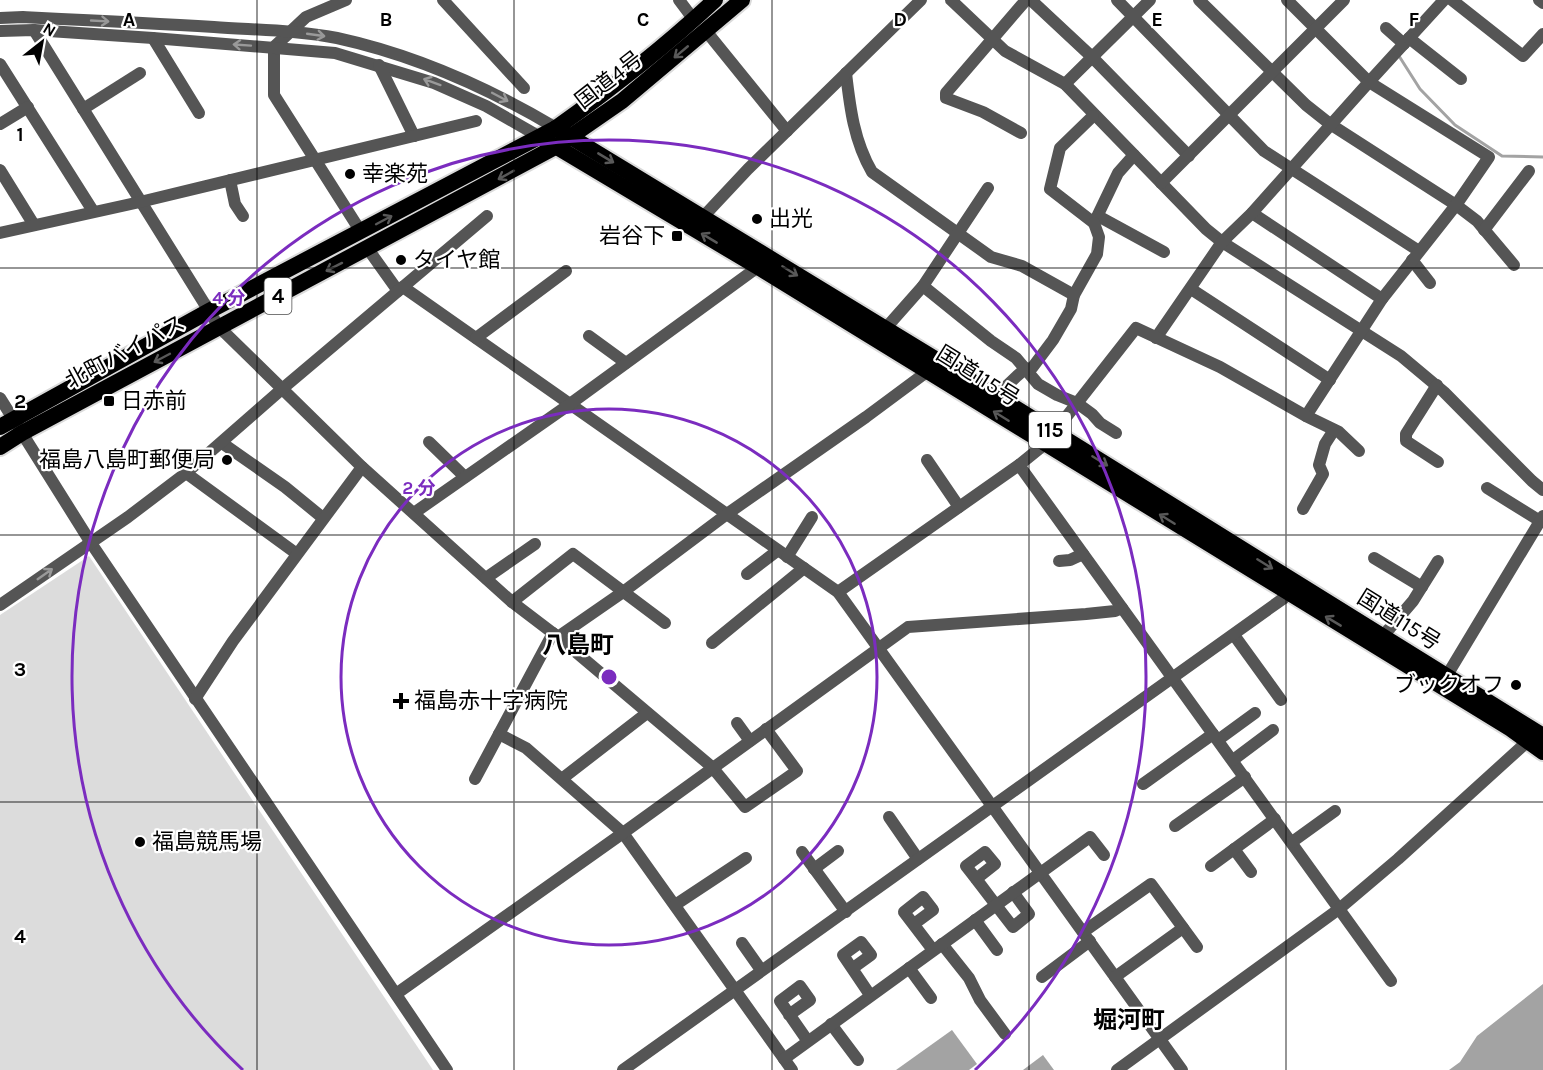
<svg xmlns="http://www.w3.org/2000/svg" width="1543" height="1070" viewBox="0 0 1543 1070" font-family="Karla,'Noto Sans JP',sans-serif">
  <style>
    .green { fill: #dcdcdc }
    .water { fill: #a3a3a3 }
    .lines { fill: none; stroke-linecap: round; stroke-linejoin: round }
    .stream { stroke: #a3a3a3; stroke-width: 3 }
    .highway-casing { stroke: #dbdbdb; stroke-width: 20 }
    .minor { stroke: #555; stroke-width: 12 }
    .highway { stroke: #000; stroke-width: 16 }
    .oneway { stroke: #999 }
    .oneway2 { stroke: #595959 }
    .grid { fill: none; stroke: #000; stroke-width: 1.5; stroke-opacity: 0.55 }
    .ring { fill: none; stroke: #7b2cbf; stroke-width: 3 }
    .poi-dot { fill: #000; stroke: #fff; stroke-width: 2 }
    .labels { text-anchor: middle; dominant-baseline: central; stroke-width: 4.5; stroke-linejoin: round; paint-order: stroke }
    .shield { fill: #fff; stroke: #4c4c4c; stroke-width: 1.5 }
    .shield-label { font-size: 21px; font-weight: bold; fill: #000 }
    .street-label { font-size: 22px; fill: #000; stroke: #fff }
    .poi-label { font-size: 22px; fill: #000; stroke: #fff; text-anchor: start }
    .neighbourhood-label { font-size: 24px; font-weight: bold; fill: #000; stroke: #fff }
    .grid-label { font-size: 20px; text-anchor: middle; font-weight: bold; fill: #000; stroke: #fff; stroke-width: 4.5; stroke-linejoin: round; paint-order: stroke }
    .centre { fill: #7b2cbf; stroke: #fff; stroke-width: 3 }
    .ring-label { font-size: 18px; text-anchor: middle; font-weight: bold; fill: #7b2cbf; stroke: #fff; stroke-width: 4.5; stroke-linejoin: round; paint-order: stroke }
  </style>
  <rect width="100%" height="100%" fill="#fff"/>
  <path class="green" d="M89,556L433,1070H0V615Z"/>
  <g class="water">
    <path d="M1543,984V1070H1449L1460,1062L1477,1036Z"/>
    <path d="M952,1030L977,1064L969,1070H896Z"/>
    <path d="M1043,1055L1054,1070H1023Z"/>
  </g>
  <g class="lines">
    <path class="stream" d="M1399,56L1420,89L1455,125L1502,156L1543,157"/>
    <g class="highway-casing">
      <g id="highway">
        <path d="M556,128L996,396L1543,736"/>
        <path d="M540,137L758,267L1511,729L1543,752"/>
        <path d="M0,427L209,311L556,128C611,89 666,46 715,0"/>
        <path d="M0,447L22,433L557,146L622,101L742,0"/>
      </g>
    </g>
    <g class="minor">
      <path d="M346,0L306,17L274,47V95L361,232"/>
      <path d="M443,0L524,88"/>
      <path d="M679,0L694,20"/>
      <path d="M951,0L1005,51L1065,84L1206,229L1222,242L1401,356L1444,392L1532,481L1543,490"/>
      <path d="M1031,0L1092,57L1189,156"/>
      <path d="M1117,0L1264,151L1419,251"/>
      <path d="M1199,0L1306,105L1330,124L1456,205L1477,221L1514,265"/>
      <path d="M1287,0L1369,82L1444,0"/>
      <path d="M1452,0L1523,56L1543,34"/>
      <path d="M1539,0L1543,3"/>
      <path d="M0,18L23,17C86,20 150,23 214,27C255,30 297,30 337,38C415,55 487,87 556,128"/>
      <path d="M1386,28L1404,44"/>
      <path d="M34,30L219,327L362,467L512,602L558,637L712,767L745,807L797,771L766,729"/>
      <path d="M0,31L34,30L153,38L335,53L434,83L486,106L540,137"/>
      <path d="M706,31L787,131"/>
      <path d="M153,38L199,113"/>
      <path d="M1409,38L1461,79"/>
      <path d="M0,64L93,211"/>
      <path d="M379,65L414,136"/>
      <path d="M846,73C850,108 854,141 872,172L991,257L1022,266L1074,295"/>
      <path d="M1065,84L1150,0"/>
      <path d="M83,109L140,73"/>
      <path d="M1093,116L1060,148L1050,189L1094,223L1118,173L1134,155"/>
      <path d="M0,124L28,107"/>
      <path d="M1021,133L983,112L946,98V93L1026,0"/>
      <path d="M0,170L34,225"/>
      <path d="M230,180L235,204L243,216"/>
      <path d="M1161,183L1344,0"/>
      <path d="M1252,213L1382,299"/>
      <path d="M1098,216L1164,252"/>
      <path d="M703,217L748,169L921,0"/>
      <path d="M1484,230L1529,171"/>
      <path d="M0,233L140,202L476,121"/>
      <path d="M368,249L398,291"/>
      <path d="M1412,260L1430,283"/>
      <path d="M923,286L991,341L1016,358L1038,384L1057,395L1077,403L1092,414L1100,423L1116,433"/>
      <path d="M403,287L838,592L1182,1070"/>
      <path d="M1191,289L1330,380"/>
      <path d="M885,329L923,286L988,188"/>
      <path d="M589,336L626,363"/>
      <path d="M476,338L566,271"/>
      <path d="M1156,338L1222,242L1252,213L1369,82L1489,157L1456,205L1382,299L1306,416"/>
      <path d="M1437,385L1406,434V441L1438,462"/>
      <path d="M996,396L1017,376L1025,369L1032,368L1053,340L1071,309L1074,295L1097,254L1099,237L1094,223"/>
      <path d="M0,398L91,543L447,1070"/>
      <path d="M429,442L465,477"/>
      <path d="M222,443L285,487L323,518"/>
      <path d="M927,460L959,507"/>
      <path d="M1019,465L1391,981"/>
      <path d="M186,473L297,554"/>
      <path d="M1487,488L1540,521"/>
      <path d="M1303,509L1323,474L1319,465L1325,444L1334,430"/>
      <path d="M414,513L570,404L758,267L762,262"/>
      <path d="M787,557L812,517"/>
      <path d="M1374,558L1422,587"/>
      <path d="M1059,561L1070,560L1083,554"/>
      <path d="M747,574L777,551"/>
      <path d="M486,578L535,544"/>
      <path d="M838,592L1019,465L1045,444L1136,328L1220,367L1306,416L1339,432L1359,451"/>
      <path d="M512,602L573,554L665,623"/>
      <path d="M0,605L128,517L186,473L282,389L487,216"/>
      <path d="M1234,635L1281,700"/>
      <path d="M1383,636L1413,601L1438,561"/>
      <path d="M558,637L623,592L727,514L866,417L928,371L932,366"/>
      <path d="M712,643L804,568"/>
      <path d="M1443,682L1543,516"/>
      <path d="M195,699L233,641L362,467"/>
      <path d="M737,723L750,741"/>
      <path d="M499,734L526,748L623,833L792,1070"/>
      <path d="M1218,740L1255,713"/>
      <path d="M1233,760L1273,730"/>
      <path d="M563,778L647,713"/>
      <path d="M475,779L553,633"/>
      <path d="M1143,784L1213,734"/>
      <path d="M889,817L918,859"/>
      <path d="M1175,826L1245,777"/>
      <path d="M1292,842L1335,811"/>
      <path d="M1234,849L1251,872"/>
      <path d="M802,852L846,912"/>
      <path d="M1211,866L1275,819"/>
      <path d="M814,869L838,851"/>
      <path d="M976,879L995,864L985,852L966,866C982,886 997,907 1013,927L1029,914L1013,892"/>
      <path d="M675,905L746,858"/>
      <path d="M975,920L997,950"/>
      <path d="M914,924L933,910L923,897L904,912L933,950"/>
      <path d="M1083,932L1151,884L1197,947"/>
      <path d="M742,943L761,970"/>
      <path d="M942,944L969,978L980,1000L1005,1034"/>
      <path d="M853,968L871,955L861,942L843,955L870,995"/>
      <path d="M909,968L931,998"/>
      <path d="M1042,977L1090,941"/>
      <path d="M1115,977L1183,928"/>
      <path d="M396,994L623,833L908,627L1086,614L1115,611L1122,608"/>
      <path d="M789,1015L810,1000L800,986L780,1001L807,1040"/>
      <path d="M831,1024L858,1060"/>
      <path d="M784,1059L1090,837L1104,855"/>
      <path d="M623,1070L1284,598L1294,586"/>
      <path d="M1117,1070L1339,909L1398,859L1528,741"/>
    </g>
    <use href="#highway" class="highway"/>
  </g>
  <defs><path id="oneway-shaft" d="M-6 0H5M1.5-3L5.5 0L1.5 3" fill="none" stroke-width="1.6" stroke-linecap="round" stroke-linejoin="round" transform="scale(1.5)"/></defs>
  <g class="oneway">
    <use href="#oneway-shaft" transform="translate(100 21) rotate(3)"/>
    <use href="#oneway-shaft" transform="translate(316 35) rotate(8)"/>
    <use href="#oneway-shaft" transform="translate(242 45) rotate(-176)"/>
    <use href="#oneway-shaft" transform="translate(432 82) rotate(-160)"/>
    <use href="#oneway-shaft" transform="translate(500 97) rotate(28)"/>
    <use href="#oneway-shaft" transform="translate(45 574) rotate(-35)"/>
  </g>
  <g class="oneway2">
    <use href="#oneway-shaft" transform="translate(681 52) rotate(140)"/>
    <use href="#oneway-shaft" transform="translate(606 158) rotate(31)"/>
    <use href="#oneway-shaft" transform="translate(506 175) rotate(151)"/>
    <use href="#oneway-shaft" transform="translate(384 220) rotate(-28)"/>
    <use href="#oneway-shaft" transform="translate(709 238) rotate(-149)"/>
    <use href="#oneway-shaft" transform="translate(334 267) rotate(153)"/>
    <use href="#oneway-shaft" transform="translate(790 271) rotate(32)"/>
    <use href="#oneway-shaft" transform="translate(162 358) rotate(152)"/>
    <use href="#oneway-shaft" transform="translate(1001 416) rotate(-148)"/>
    <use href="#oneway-shaft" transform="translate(1100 461) rotate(32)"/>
    <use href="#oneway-shaft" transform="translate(1167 519) rotate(-148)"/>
    <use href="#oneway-shaft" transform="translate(1265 564) rotate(32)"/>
    <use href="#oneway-shaft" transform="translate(1333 621) rotate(-149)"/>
  </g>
  <path class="grid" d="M257,0V1070M514,0V1070M772,0V1070M1029,0V1070M1286,0V1070M0,268H1543M0,535H1543M0,802H1543"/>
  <g class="ring">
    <circle cx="609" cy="677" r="268"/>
    <path d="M243 1070A537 537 0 1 1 975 1070"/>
  </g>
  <g class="poi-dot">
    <circle cx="350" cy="174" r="6"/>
    <circle cx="757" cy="219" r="6"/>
    <rect x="671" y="230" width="12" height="12" rx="3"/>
    <circle cx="401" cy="260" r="6"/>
    <rect x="103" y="395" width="12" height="12" rx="3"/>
    <circle cx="227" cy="460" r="6"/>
    <circle cx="1516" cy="685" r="6"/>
    <path d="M398 692h6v6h6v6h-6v6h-6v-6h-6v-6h6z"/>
    <circle cx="140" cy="842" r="6"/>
  </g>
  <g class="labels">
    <g class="shield">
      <rect x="264.5" y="278" width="27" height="36" rx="4.5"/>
      <rect x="1029" y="412" width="42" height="36" rx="4.5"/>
    </g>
    <g class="shield-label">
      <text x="278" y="296">4</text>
      <text x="1050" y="430">115</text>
    </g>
    <g class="street-label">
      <text transform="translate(609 80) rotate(-38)">国道4号</text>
      <text transform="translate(125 352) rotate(-28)">北町バイパス</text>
      <text transform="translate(978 376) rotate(32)">国道115号</text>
      <text transform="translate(1399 620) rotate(32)">国道115号</text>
    </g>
    <g class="poi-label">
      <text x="362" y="174">幸楽苑</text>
      <text x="769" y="219">出光</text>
      <text x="665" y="236" text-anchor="end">岩谷下</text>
      <text x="413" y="260">タイヤ館</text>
      <text x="121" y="401">日赤前</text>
      <text x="215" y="460" text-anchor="end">福島八島町郵便局</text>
      <text x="1504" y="685" text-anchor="end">ブックオフ</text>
      <text x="414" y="701">福島赤十字病院</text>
      <text x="152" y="842">福島競馬場</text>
    </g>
    <g class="neighbourhood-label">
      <text x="578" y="645">八島町</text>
      <text x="1129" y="1020">堀河町</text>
    </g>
  </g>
  <g class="grid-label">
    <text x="129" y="26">A</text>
    <text x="386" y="26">B</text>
    <text x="643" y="26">C</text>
    <text x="900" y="26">D</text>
    <text x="1157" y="26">E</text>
    <text x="1414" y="26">F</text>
    <text x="20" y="141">1</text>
    <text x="20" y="408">2</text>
    <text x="20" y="676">3</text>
    <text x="20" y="943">4</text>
  </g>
  <circle cx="609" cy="677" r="9" class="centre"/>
  <g class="ring-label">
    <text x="229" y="304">4 分</text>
    <text x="419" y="494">2 分</text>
  </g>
  <g transform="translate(42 42) rotate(31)" stroke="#ffffff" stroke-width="4.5" paint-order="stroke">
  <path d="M0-4.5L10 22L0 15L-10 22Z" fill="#000000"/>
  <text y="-9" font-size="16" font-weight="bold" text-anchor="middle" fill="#000000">N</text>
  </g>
</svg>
